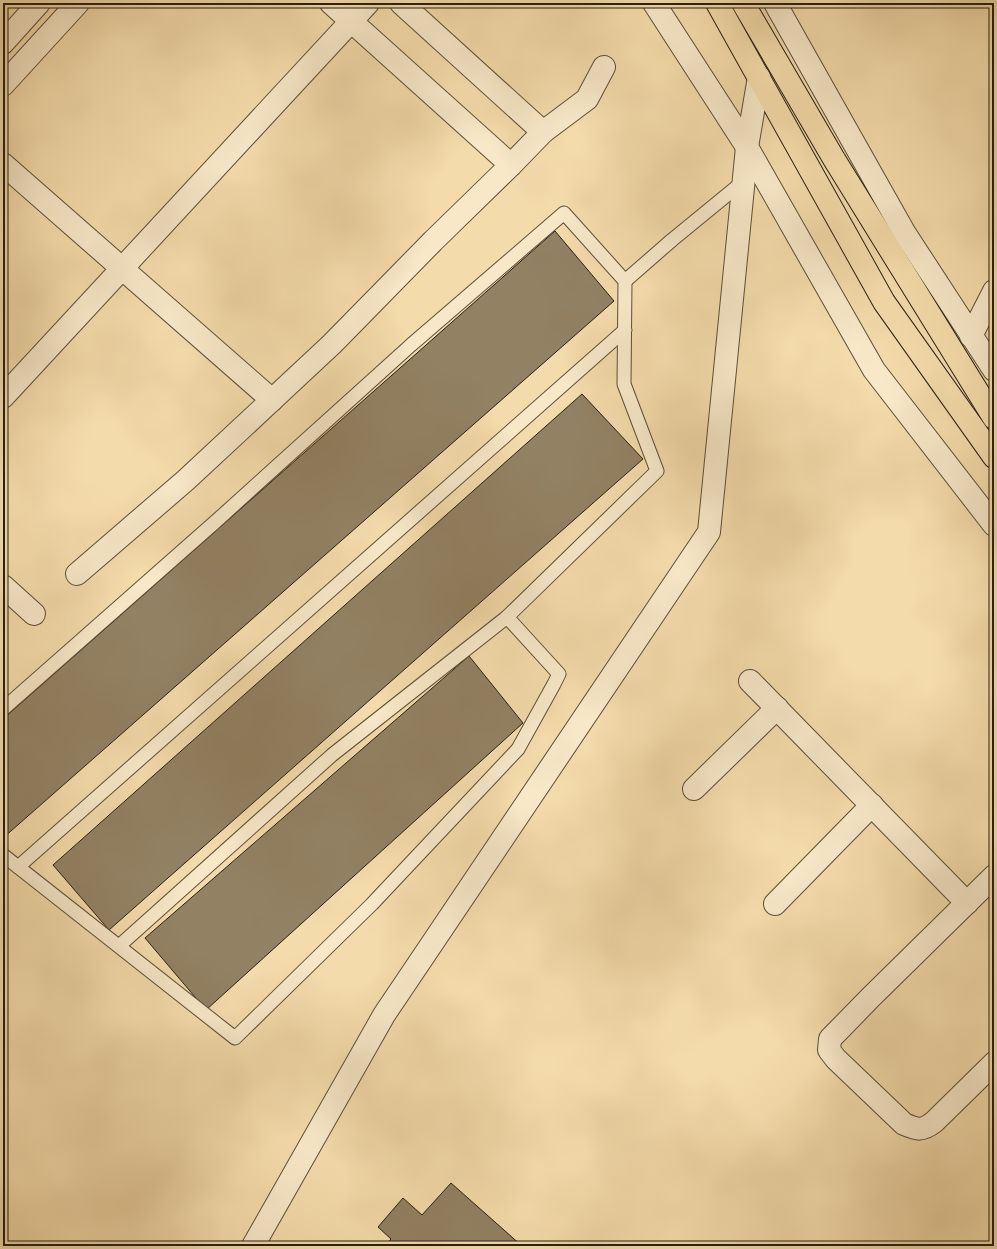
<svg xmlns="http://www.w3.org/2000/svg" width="997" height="1249" viewBox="0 0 997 1249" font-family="'Libre Bodoni',serif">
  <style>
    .building { fill: #928163; stroke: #271f14 }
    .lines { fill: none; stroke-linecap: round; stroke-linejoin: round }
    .lane-casing { stroke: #5a4e3a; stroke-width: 15 }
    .street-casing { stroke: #5a4e3a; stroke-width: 24 }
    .highway-casing { stroke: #271f14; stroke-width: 24 }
    .lane { stroke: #f8e8c8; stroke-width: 13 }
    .street { stroke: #f8e8c8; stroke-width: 22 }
    .highway { stroke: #f4dbab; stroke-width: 22 }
  </style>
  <rect width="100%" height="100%" fill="#f4dbab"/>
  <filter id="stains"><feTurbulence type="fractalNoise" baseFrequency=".005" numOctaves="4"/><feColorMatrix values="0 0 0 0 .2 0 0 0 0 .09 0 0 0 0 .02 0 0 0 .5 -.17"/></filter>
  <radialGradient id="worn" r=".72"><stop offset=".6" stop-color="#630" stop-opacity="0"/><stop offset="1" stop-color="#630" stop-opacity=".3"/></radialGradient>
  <g class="building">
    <path d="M555,231L614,301L3,838V719Z"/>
    <path d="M582,394L643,459L109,930L53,865Z"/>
    <path d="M469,656L523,723L206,1010L145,938Z"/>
    <path d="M451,1183L522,1246H385L391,1239L378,1227L403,1198L422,1215Z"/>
  </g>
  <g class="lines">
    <g class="lane-casing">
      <g id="lane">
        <path d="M625,281L672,240L744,181"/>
        <path d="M3,709L214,523L411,345L564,213L625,281L624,384L657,471L507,617L559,674L554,684L518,749L372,904L235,1038L3,855"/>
        <path d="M18,867L625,330"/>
        <path d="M119,946L332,755L507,617"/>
      </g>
    </g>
    <g class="street-casing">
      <g id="street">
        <path d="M331,3L511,165"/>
        <path d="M401,3L543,132"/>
        <path d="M654,3L747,147L874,370L994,525"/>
        <path d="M775,3L904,232L994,370"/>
        <path d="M3,43L39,3"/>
        <path d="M3,85L78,3"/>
        <path d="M3,164L272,400"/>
        <path d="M971,336L994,291"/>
        <path d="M3,397L368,3"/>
        <path d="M77,574L186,480L272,400L332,344L433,241L511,165L543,132L587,99L604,67"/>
        <path d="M3,586L34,614"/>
        <path d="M750,681L967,903"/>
        <path d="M694,789L777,708"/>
        <path d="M994,876L871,997L830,1039L829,1050L836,1059L904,1124C918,1130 922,1131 934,1122L994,1063"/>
        <path d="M775,904L872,805"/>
        <path d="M253,1246L384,1015L709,532L747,147L759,77"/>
      </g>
    </g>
    <g class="highway-casing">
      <g id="highway">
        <path d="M717,3L884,302L994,457"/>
        <path d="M743,3L834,159L994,418"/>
      </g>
    </g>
    <use href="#lane" class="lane"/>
    <use href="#street" class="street"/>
    <use href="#highway" class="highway"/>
  </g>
  <rect width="997" height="1249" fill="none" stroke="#f4dbab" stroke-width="16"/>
  <rect x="4" y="4" width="989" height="1241" fill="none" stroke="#271f14" stroke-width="2"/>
  <rect x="8" y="8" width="981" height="1233" fill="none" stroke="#271f14"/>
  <rect width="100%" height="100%" filter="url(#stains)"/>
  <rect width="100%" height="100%" fill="url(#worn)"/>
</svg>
